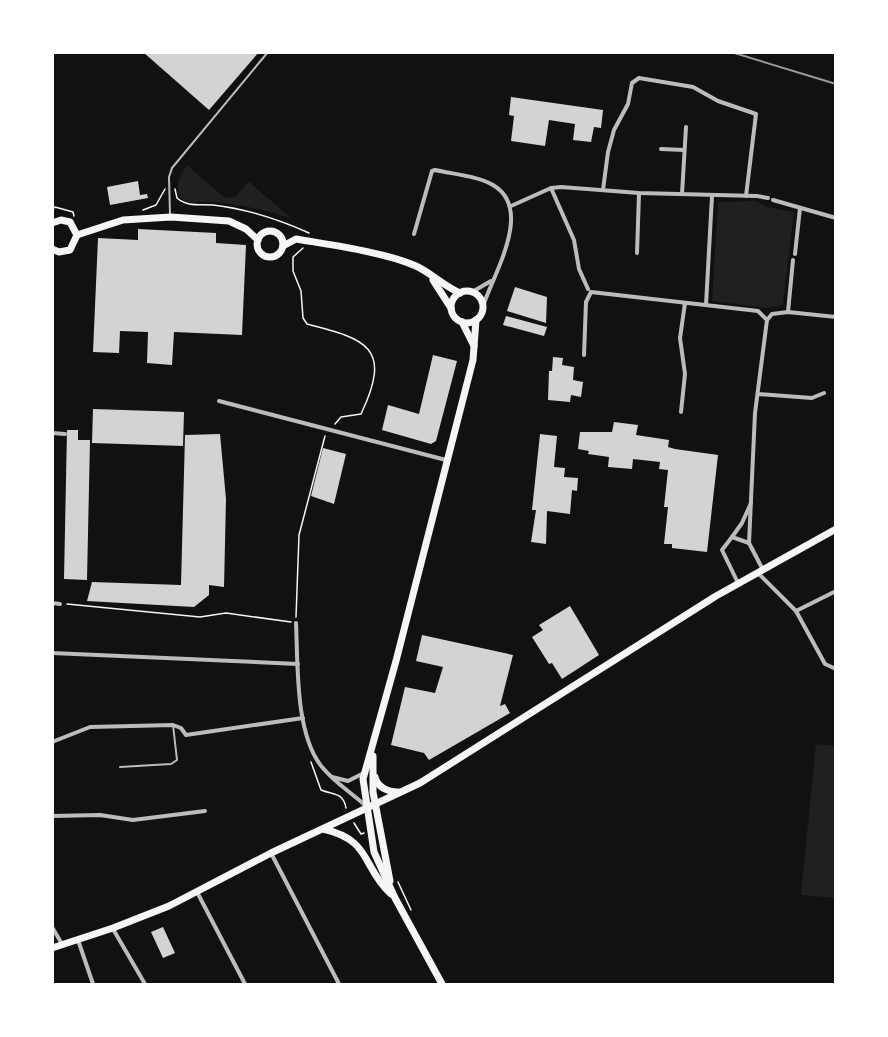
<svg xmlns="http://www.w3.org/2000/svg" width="888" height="1037" viewBox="0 0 888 1037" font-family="'Golos Text',sans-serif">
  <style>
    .green { fill: #202020 }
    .building { fill: #d3d3d3 }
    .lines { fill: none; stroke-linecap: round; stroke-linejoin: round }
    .path { stroke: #f5f5f5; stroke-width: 1.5 }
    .service { stroke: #bcbcbc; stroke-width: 2 }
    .minor { stroke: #bcbcbc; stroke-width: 4 }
    .primary { stroke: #f5f5f5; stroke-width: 7 }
    .rail { stroke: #9a9a9a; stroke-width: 2 }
  </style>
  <rect width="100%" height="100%" fill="#111"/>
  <g class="green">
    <path d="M187,165L225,198L235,197L249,182L292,219C272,211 237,204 214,202C205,201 194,204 186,201C172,196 179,174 187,165Z"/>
    <path d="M756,201L766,207L794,212L783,305L768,308L712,301L718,202Z"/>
    <path d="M816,744L835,746V898L801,895Z"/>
  </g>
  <g class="building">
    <path d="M143,52H259L209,110Z"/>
    <path d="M511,97L603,110L601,128L594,127L591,142L573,140L575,124L549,120L545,146L511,141L514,116L509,115Z"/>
    <path d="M138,181L140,195L147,194L148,198L110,205L107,187Z"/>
    <path d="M138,229L216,233V243L246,245L242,335L174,332L172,365L147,363L148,332L120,331L119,353L93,352L98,238L138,240Z"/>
    <path d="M515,287L547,297L546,323L507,311Z"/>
    <path d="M506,316L547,327L544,336L503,325Z"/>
    <path d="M433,355L457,361L436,441L431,444L382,430L388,405L419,414Z"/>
    <path d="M553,357L563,358L562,365L574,367L573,380L583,382L581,397L571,395L570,402L548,400L549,371H552Z"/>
    <path d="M93,409L184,412L183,446L92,443Z"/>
    <path d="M614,422L638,425L636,435L669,440L668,447L675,449L718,455L707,552L672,548V544H664L668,507H664L668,470L659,469L660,462L633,459L632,469L608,467L609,457L588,454L589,451L578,449L580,432H612Z"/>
    <path d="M67,430H78V440H90L87,580L64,579Z"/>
    <path d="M220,434L226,499L224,587L209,585V595L194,607L87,601L92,582L181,585L185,435Z"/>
    <path d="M540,434L557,436L554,467L565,468L564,477L578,478L577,491L572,490L570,514L547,511L546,544L531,542L536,510H532Z"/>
    <path d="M323,448L346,454L334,504L311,496Z"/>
    <path d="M570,606L599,655L562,679L552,663L549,664L532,637L543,630L539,625Z"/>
    <path d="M422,635L513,655L500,706L505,704L510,713L429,760L424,753L391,745L405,687L435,693L443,667L416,661Z"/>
    <path d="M163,927L175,953L163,958L151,932Z"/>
  </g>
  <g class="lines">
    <g class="path">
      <path d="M175,189L177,198C187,207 200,204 213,205C247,209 278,219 309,233"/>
      <path d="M52,210L55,207L73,212L74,216"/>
      <path d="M143,210L156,205L165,189"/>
      <path d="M303,248L293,257V271L301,291L303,318L307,324C366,339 393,347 361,414L341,417L335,424"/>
      <path d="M67,604L200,617L226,613L291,622"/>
      <path d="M296,617L299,535L325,436"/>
      <path d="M311,762L321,790C333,795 343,792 346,808"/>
      <path d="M354,823L361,834L364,833"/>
      <path d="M398,882L411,910"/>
    </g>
    <g class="service">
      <path d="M170,215L169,177L172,168L268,52"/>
      <path d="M120,767L171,764L177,760L173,725"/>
    </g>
    <g class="minor">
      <path d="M661,149L684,150"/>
      <path d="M551,188L574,240L579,269L588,289"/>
      <path d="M603,190L608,152L614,130L628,104L632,83L639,78L693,87L718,101L756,114L746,196"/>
      <path d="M682,194L686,127"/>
      <path d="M773,200L836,218"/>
      <path d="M511,206L551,188L561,187L639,193L757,196L768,198"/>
      <path d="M414,234L432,171L435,170C452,174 478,176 493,185C534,209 494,273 483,306"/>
      <path d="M637,253L639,194"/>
      <path d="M795,254L800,208"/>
      <path d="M472,292L491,281"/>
      <path d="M706,305L712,196"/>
      <path d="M788,312L793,260"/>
      <path d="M584,355L586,302L591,292L758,311L767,320"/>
      <path d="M758,394L812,398L824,393"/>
      <path d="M219,401L446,460"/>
      <path d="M681,412L685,374L680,338L685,303"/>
      <path d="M52,433L65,434"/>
      <path d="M732,537L742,523L751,503"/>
      <path d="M762,568L749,543L755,413L767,320L772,314L788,312L836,317"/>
      <path d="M757,572L796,611L836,591"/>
      <path d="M738,583L722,550L732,537L749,543"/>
      <path d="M52,603L60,604"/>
      <path d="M796,611L825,664L836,669"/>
      <path d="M296,623C298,665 295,734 322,767C335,783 352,793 367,807"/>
      <path d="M52,653L298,664"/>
      <path d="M52,742L90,727L173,725L181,728L186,735L303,718"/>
      <path d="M332,777L348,781L364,773"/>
      <path d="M52,816L100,815L133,820L205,811"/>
      <path d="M271,853L339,984"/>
      <path d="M197,892L245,984"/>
      <path d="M52,927L62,944"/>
      <path d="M113,929L145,984"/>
      <path d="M78,940L93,984"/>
    </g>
    <g class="primary">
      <path d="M52,223L61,220L70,222L77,235L70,250L59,252L52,249"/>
      <circle cx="270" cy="244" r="13"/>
      <path d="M77,235L123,220L171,217L229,221L246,229L258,240"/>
      <path d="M283,246L296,239C331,245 384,252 416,266C431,273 444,286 460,293"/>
      <path d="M433,280L451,308"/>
      <circle cx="467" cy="307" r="16"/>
      <path d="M462,322L474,346"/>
      <path d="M373,756V792L390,881"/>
      <path d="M375,777C377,787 388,792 398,792"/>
      <path d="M323,829C372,840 361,866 391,894"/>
      <path d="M52,948L113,928L169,906L271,853L420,783L716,596L836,529"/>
      <path d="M442,984L395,898L374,852L363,779L396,661L473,360L476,320"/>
    </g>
    <path class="rail" d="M731,52L836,84"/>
  </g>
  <rect width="888" height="1037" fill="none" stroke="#ffffff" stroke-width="108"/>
</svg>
